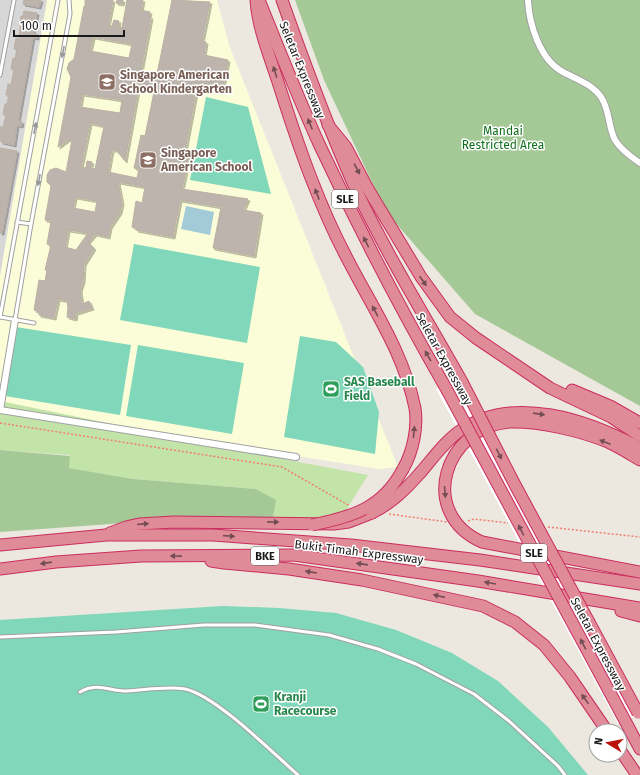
<svg xmlns="http://www.w3.org/2000/svg" width="640" height="775" viewBox="0 0 640 775" font-family="'Fira Sans',sans-serif">
  <style>
    .residential { fill: #d8d7d7 }
    .education { fill: #fbfdd8 }
    .grass { fill: #c3e4a8 }
    .forest { fill: #a4c997 }
    .pitch { fill: #81d7b9 }
    .water { fill: #a2cad7 }
    .pier { fill: #fff }
    .building { fill: #bcb4ad; stroke: #bcafa4; fill-rule: evenodd; filter: url(#shadow) }
    .lines { fill: none; stroke-linecap: round; stroke-linejoin: round }
    .lane-casing { stroke: #a1a1a1; stroke-width: 5 }
    .street-casing { stroke: #a1a1a1; stroke-width: 8 }
    .highway-casing { stroke: #ca2d5d; stroke-width: 13 }
    .path { stroke: #f17e6c; stroke-width: 1.5; stroke-dasharray: 2 2; stroke-linecap: butt }
    .lane { stroke: #fff; stroke-width: 3 }
    .street { stroke: #fff; stroke-width: 6 }
    .highway { stroke: #e08b98; stroke-width: 11 }
    .highway-bridge-casing { stroke: #ca2d5d; stroke-width: 13; stroke-linecap: butt }
    .highway-bridge { stroke: #e08b98; stroke-width: 11 }
    .oneway { fill: #989898 }
    .oneway2 { fill: #734d53 }
    .labels { text-anchor: middle; dominant-baseline: central; stroke-width: 3; stroke-linejoin: round; paint-order: stroke }
    .shield { fill: #fff; stroke: #5f5f5f; stroke-width: 1 }
    .shield-label { font-size: 11px; font-weight: bold; fill: #1a1a1a }
    .street-label { font-size: 12px; fill: #1a1a1a; stroke: #fff }
    .education-label { font-size: 12px; font-weight: bold; fill: #785e54; stroke: #fff; text-anchor: start }
    .park-label { font-size: 12px; fill: #11701c; stroke: #fff }
    .leisure-label { font-size: 12px; font-weight: bold; fill: #27864d; stroke: #fff; text-anchor: start }
  </style>
  <defs>
    <filter id="shadow"><feDropShadow dx="2" dy="2" stdDeviation="0" flood-color="#0004"/></filter>
  </defs>
  <rect width="100%" height="100%" fill="#ece8e0"/>
  <path class="residential" d="M0,0H48L0,295Z"/>
  <path class="education" d="M47,0H217L229,45L398,467L379,469L367,467L0,410V276Z"/>
  <path class="grass" d="M0,401L283,459L368,475L345,512L311,520L273,517L275,500L256,489L133,479L68,468L70,455L0,450Z"/>
  <g class="forest">
    <path d="M295,0H640V406L475,314L386,212L324,80Z"/>
    <path d="M0,450L70,456L69,468L133,479L256,489L276,500L273,517L193,518L0,532Z"/>
  </g>
  <g class="pitch">
    <path d="M206,97L248,107L271,194L190,180Z"/>
    <path d="M134,244L260,267L247,343L120,320Z"/>
    <path d="M16,327L131,345L120,415L5,396Z"/>
    <path d="M300,336L336,342L363,367L379,412L375,454L284,437Z"/>
    <path d="M138,345L244,363L232,434L126,416Z"/>
    <path d="M223,606L279,608L336,613L396,630L452,653L498,681L548,727L588,775H0V620Z"/>
  </g>
  <path class="water" d="M186,206L214,212L210,235L181,229Z"/>
  <path class="pier" d="M460,373L640,713L618,724L436,389Z"/>
  <g class="building">
    <path d="M24,0H41L39,7L23,4Z"/>
    <path d="M85,0H113L108,25L112,26L114,20L119,21L118,27L122,28L127,0H143L141,10L150,12L149,16L151,17L140,76L156,79L172,0L210,2L202,41L206,42L204,55L228,60L222,91L197,87L185,150L190,151L182,189L248,199L243,210L261,213L254,256L213,248L221,207L180,200L173,237L136,230L137,228L132,227L136,201L142,203L145,187L118,182L122,203L120,212L110,227L108,237L95,234L88,242L94,248L84,264L83,281L80,290L82,304L89,301L92,308L76,313L75,319L67,317L68,307L67,301L58,299L54,318L39,315V312L34,310L39,280L45,281L47,270H45L51,245L47,244L51,221L45,220L51,186L47,182V175L50,170L56,168L66,172L72,140L69,139L58,147L71,77L67,69L69,63L74,59L84,6L85,7ZM93,37L132,44L129,58L90,51ZM139,84L155,87L145,136L141,135L134,168L139,169L137,178L108,172L112,150H116L125,161ZM82,94L122,100L120,113L80,107ZM90,123L104,126L95,169L90,168L92,162L87,161L86,168L81,167ZM75,197L97,201L95,212L73,208ZM68,230L88,233L76,250L65,247Z"/>
    <path d="M117,0H123L122,4L116,3Z"/>
    <path d="M24,11L37,13L33,33L37,34V38L33,37L18,121L22,122L21,126L17,125L14,145L1,142L0,129V127H3L6,115L3,114L5,104H7L9,95H6L8,84L11,85L14,69H11L13,58L15,59L17,49H14L16,38L19,39L21,16H23Z"/>
    <path d="M0,148L17,151L2,233H0Z"/>
  </g>
  <g class="lines">
    <g class="lane-casing">
      <g id="lane">
        <path d="M0,75L14,0"/>
        <path d="M17,222L31,224"/>
        <path d="M0,317L58,0"/>
        <path d="M0,317L34,323"/>
        <path d="M15,320L31,224L70,14L69,0"/>
        <path d="M0,637L116,632L204,625H255L329,635L378,649L416,664L474,694L509,721L558,766L565,775"/>
        <path d="M80,692C98,682 108,691 127,691C146,690 167,686 185,689C215,695 273,753 298,775"/>
      </g>
    </g>
    <g class="street-casing">
      <g id="street">
        <path d="M528,0C529,24 540,60 563,72C576,79 592,84 601,97C610,110 608,127 615,140C621,150 631,157 640,163"/>
        <path d="M0,410L296,457"/>
        <path d="M0,410L15,320"/>
      </g>
    </g>
    <g class="highway-casing">
      <g id="highway">
        <path d="M256,0C258,29 270,57 279,85C298,145 319,206 349,262C374,310 404,354 415,408C418,427 413,452 403,469"/>
        <path d="M259,0C279,49 298,98 320,146C359,229 401,310 447,390"/>
        <path d="M282,0C304,62 326,123 353,183C385,252 425,316 462,382"/>
        <path d="M328,125L346,147L368,189L421,277L450,317L476,338L550,388L611,417L640,436"/>
        <path d="M572,390L610,406L640,423"/>
        <path d="M640,460C630,454 619,447 608,442C581,431 539,421 510,422C444,427 417,513 482,542L640,572"/>
        <path d="M421,472C433,458 445,441 461,430C514,394 588,420 640,448"/>
        <path d="M110,533L126,527L139,524L174,522L334,524L349,522L372,513"/>
        <path d="M0,545L106,535H213L351,545L480,560L640,584"/>
        <path d="M211,561L224,563L289,569L362,580L483,606L515,622L544,645L570,677L607,731"/>
        <path d="M0,569L56,562L141,556L294,555L478,581L640,608"/>
        <path d="M621,611L640,616"/>
        <path d="M622,715L640,749"/>
        <path d="M620,750L637,775"/>
      </g>
    </g>
    <g class="path">
      <path d="M0,423L282,467L350,506"/>
      <path d="M389,514L447,522"/>
      <path d="M468,521L474,519L508,523"/>
      <path d="M548,527L640,537"/>
    </g>
    <use href="#lane" class="lane"/>
    <use href="#street" class="street"/>
    <use href="#highway" class="highway"/>
    <g class="highway-bridge-casing">
      <g id="highway-bridge">
        <path d="M462,382L514,483L638,713"/>
        <path d="M447,390L622,715"/>
        <path d="M372,513C392,503 406,489 421,472"/>
        <path d="M312,525C352,517 383,508 403,469"/>
      </g>
    </g>
    <use href="#highway-bridge" class="highway-bridge"/>
  </g>
  <defs><path id="oneway-solid" d="M-6-.8H1V-3.2L6.5 0L1 3.2V.8H-6Z"/></defs>
  <g class="oneway">
    <use href="#oneway-solid" transform="translate(63 52) rotate(101)"/>
    <use href="#oneway-solid" transform="translate(35 128) rotate(-79)"/>
    <use href="#oneway-solid" transform="translate(39 180) rotate(101)"/>
  </g>
  <g class="oneway2">
    <use href="#oneway-solid" transform="translate(275 72) rotate(-108)"/>
    <use href="#oneway-solid" transform="translate(310 124) rotate(-113)"/>
    <use href="#oneway-solid" transform="translate(357 169) rotate(62)"/>
    <use href="#oneway-solid" transform="translate(317 194) rotate(-111)"/>
    <use href="#oneway-solid" transform="translate(366 242) rotate(-117)"/>
    <use href="#oneway-solid" transform="translate(423 281) rotate(55)"/>
    <use href="#oneway-solid" transform="translate(375 311) rotate(-118)"/>
    <use href="#oneway-solid" transform="translate(428 356) rotate(-120)"/>
    <use href="#oneway-solid" transform="translate(539 414) rotate(8)"/>
    <use href="#oneway-solid" transform="translate(414 432) rotate(-84)"/>
    <use href="#oneway-solid" transform="translate(605 442) rotate(-159)"/>
    <use href="#oneway-solid" transform="translate(499 454) rotate(63)"/>
    <use href="#oneway-solid" transform="translate(445 492) rotate(85)"/>
    <use href="#oneway-solid" transform="translate(273 522) rotate(1)"/>
    <use href="#oneway-solid" transform="translate(143 524) rotate(-5)"/>
    <use href="#oneway-solid" transform="translate(521 530) rotate(-118)"/>
    <use href="#oneway-solid" transform="translate(229 536) rotate(4)"/>
    <use href="#oneway-solid" transform="translate(176 556) rotate(-179)"/>
    <use href="#oneway-solid" transform="translate(46 563) rotate(172)"/>
    <use href="#oneway-solid" transform="translate(362 564) rotate(-172)"/>
    <use href="#oneway-solid" transform="translate(311 572) rotate(-171)"/>
    <use href="#oneway-solid" transform="translate(490 583) rotate(-170)"/>
    <use href="#oneway-solid" transform="translate(439 596) rotate(-167)"/>
    <use href="#oneway-solid" transform="translate(583 644) rotate(-118)"/>
    <use href="#oneway-solid" transform="translate(585 699) rotate(-125)"/>
  </g>
  <defs>
    <g id="school-square" transform="scale(0.9)"><rect x="-9" y="-9" width="18" height="18" rx="4" fill="#8d6e63" stroke="#fff"/><path d="M0-5L7-2L0 1L-7-2ZM-4 1L0 2.5L4 1V4Q0 6-4 4Z" fill="#fff"/></g>
    <g id="stadium-square" transform="scale(0.9)"><rect x="-9" y="-9" width="18" height="18" rx="4" fill="#2e9e5b" stroke="#fff"/><path d="M0-5a6.5 5 0 1 0 0 10a6.5 5 0 1 0 0-10ZM-3.5-1.8h7v3.6h-7Z" fill="#fff"/></g>
  </defs>
  <g fill-rule="evenodd">
    <use href="#school-square" x="107" y="82"/>
    <use href="#school-square" x="148" y="160"/>
    <use href="#stadium-square" x="331" y="389"/>
    <use href="#stadium-square" x="261" y="704"/>
  </g>
  <g class="labels">
    <g class="shield">
      <rect x="332" y="190" width="26" height="18" rx="3"/>
      <rect x="521" y="544" width="26" height="18" rx="3"/>
      <rect x="251" y="547" width="28" height="18" rx="3"/>
    </g>
    <g class="shield-label">
      <text x="345" y="199">SLE</text>
      <text x="534" y="553">SLE</text>
      <text x="265" y="556">BKE</text>
    </g>
    <g class="street-label">
      <text transform="translate(302 70) rotate(68)">Seletar Expressway</text>
      <text transform="translate(444 359) rotate(61)">Seletar Expressway</text>
      <text transform="translate(359 552) rotate(7)">Bukit Timah Expressway</text>
      <text transform="translate(598 644) rotate(62)">Seletar Expressway</text>
    </g>
    <g class="education-label">
      <text x="120" y="75">Singapore American<tspan x="120" dy="14">School Kindergarten</tspan></text>
      <text x="161" y="153">Singapore<tspan x="161" dy="14">American School</tspan></text>
    </g>
    <g class="park-label">
      <text x="503" y="131">Mandai<tspan x="503" dy="14">Restricted Area</tspan></text>
    </g>
    <g class="leisure-label">
      <text x="344" y="382">SAS Baseball<tspan x="344" dy="14">Field</tspan></text>
      <text x="274" y="697">Kranji<tspan x="274" dy="14">Racecourse</tspan></text>
    </g>
  </g>
  <g transform="translate(608 743) rotate(280)"><circle r="19" fill="#ffffff" stroke="#a3a3a3"/>
  <path d="M0-3L7 15L0 10L-7 15Z" fill="#ba110b"/>
  <text y="-6" font-size="11" font-weight="bold" text-anchor="middle" fill="#1a1a1a">N</text>
  </g>
  <path d="M14 30v6h110v-6" fill="none" stroke="#1a1a1a" stroke-width="2"/>
  <text x="20" y="30" font-size="12" fill="#1a1a1a" stroke="#ffffff" stroke-width="3" paint-order="stroke">100 m</text>
</svg>
